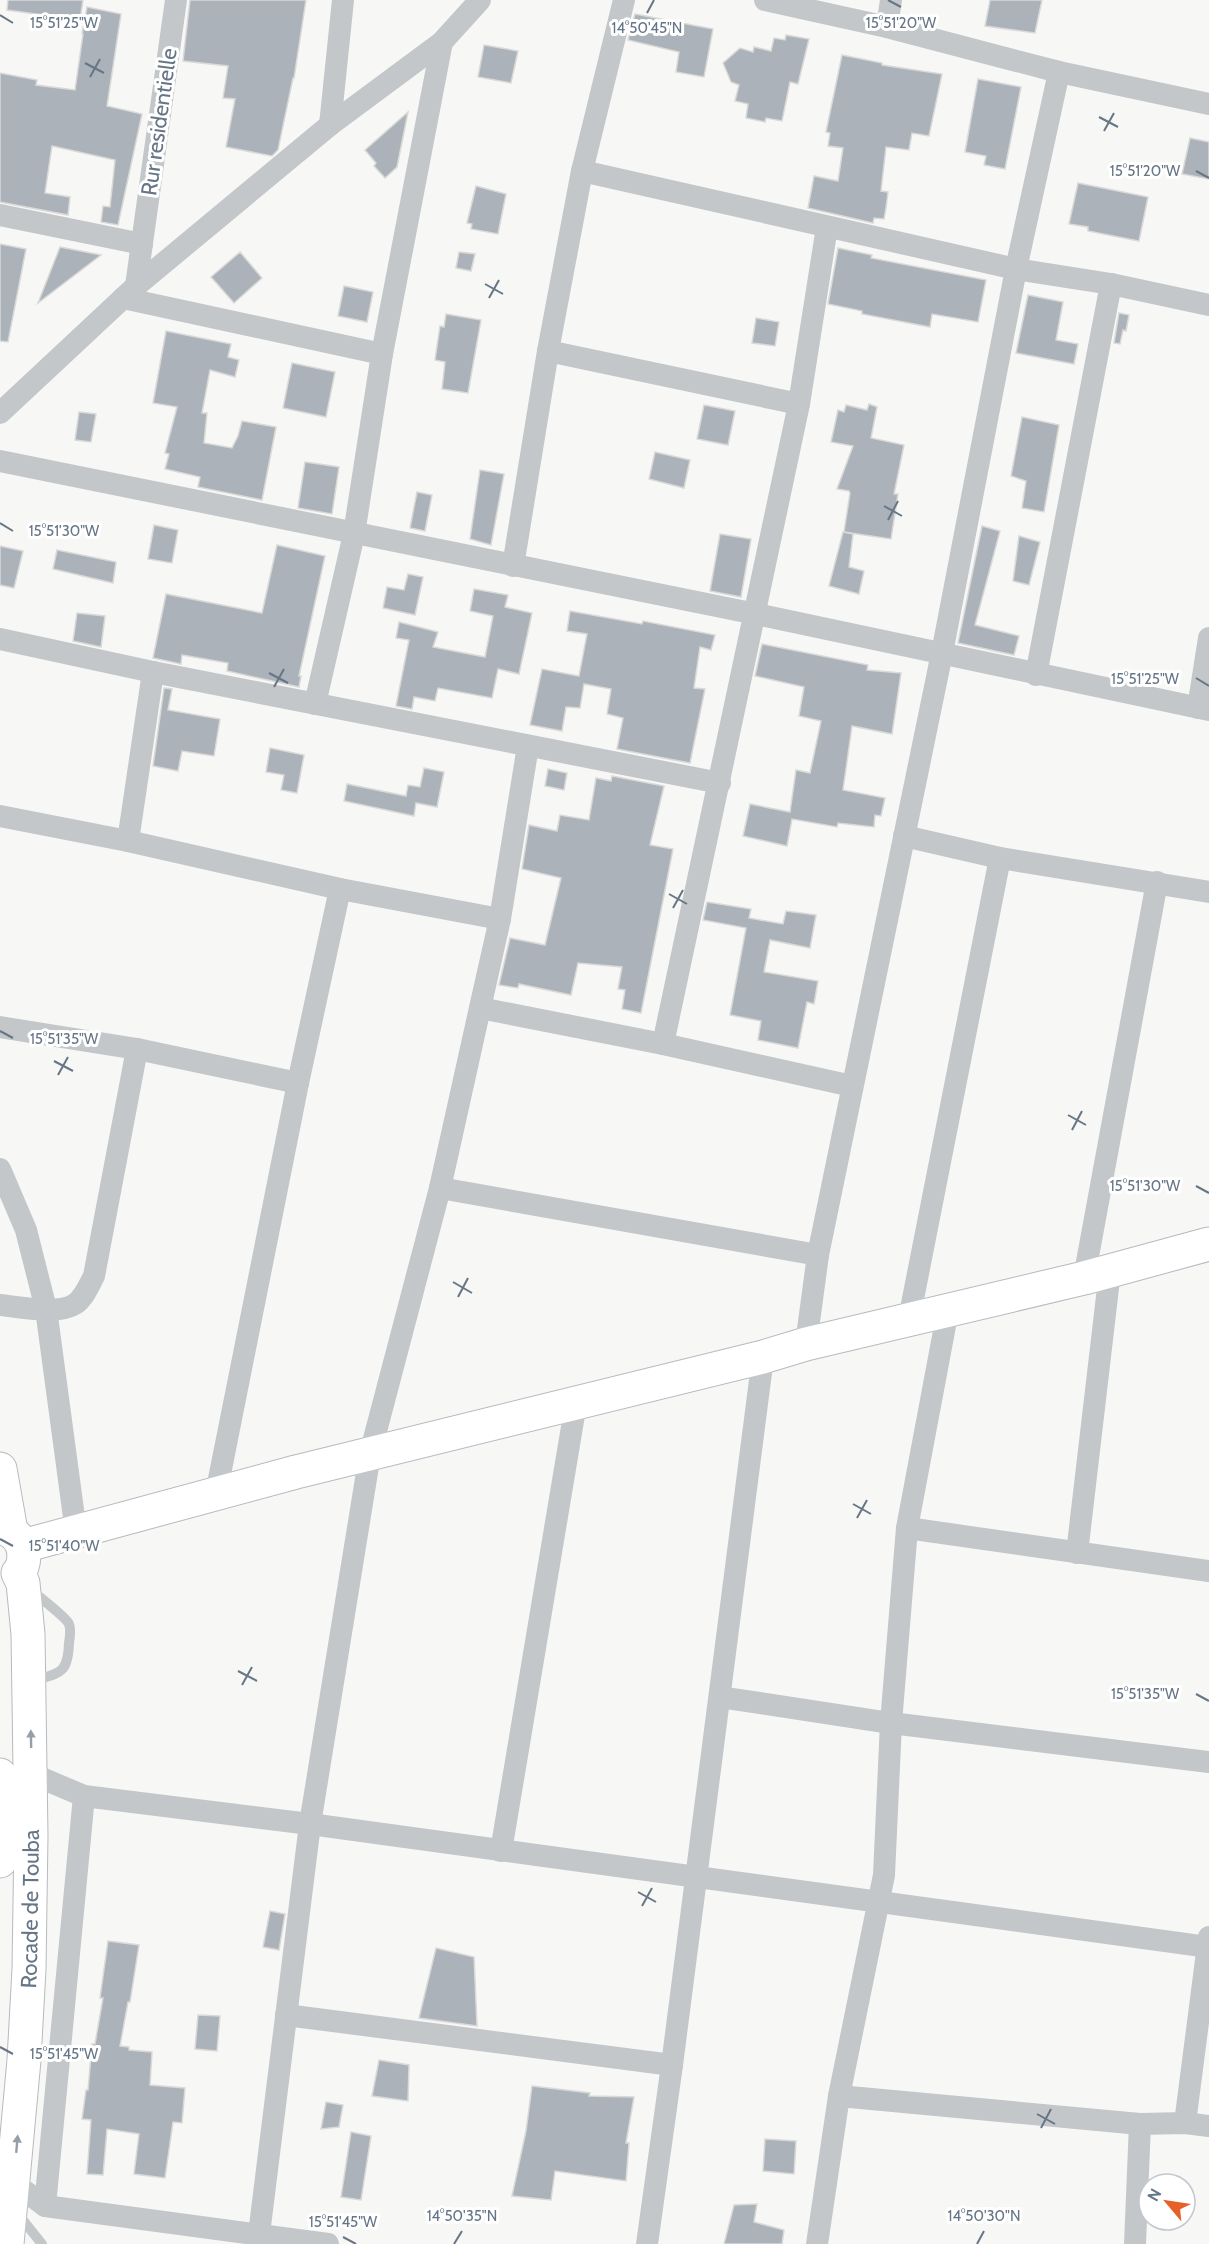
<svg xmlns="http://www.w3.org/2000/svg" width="1209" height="2244" viewBox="0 0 1209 2244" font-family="Cabin,sans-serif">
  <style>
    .building { fill: #abb2b9; stroke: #d9d9d7; stroke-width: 1.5 }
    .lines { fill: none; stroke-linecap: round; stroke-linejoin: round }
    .primary-casing { stroke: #b6babe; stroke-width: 35 }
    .lane { stroke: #c3c7ca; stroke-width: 10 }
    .street { stroke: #c3c7ca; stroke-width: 22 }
    .primary { stroke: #fff; stroke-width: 33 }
    .oneway { fill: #949faa }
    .ticks { fill: none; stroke: #667686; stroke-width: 2 }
    .labels { text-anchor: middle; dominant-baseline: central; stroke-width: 6; stroke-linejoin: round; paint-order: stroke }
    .street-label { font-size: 22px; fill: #667686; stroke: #fff }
    .ticks-label { font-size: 15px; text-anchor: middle; fill: #667686; stroke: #fff; stroke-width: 6; stroke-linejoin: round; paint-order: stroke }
  </style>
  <rect width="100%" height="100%" fill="#f7f8f5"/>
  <g class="building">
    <path d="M8,0H83L80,20L7,10Z"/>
    <path d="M190,0H306L294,78H293L278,150L272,156L226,147L235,99L223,98L228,66L183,61Z"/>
    <path d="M990,0H1042L1035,33L985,26Z"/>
    <path d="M87,7L121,14L107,106L142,114L118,225L101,222L103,206L110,207L115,160L52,146L45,193L70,197L68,215L0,202V73L37,80L36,85L75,90L83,34H82Z"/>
    <path d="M635,14L713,29L704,77L676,72L679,52L628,40Z"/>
    <path d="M786,35L809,39L798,84L790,82L782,121L766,118L765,122L746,118L748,104L735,101L739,85L731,82L723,63L740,48L753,52L754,47L771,51L774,38L785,40Z"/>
    <path d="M484,45L518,51L511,83L478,77Z"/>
    <path d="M842,55L882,63V65L942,74L929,136L912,133L909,150L886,147L881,191L888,192L886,208L884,219L874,218L873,223L808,208L814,176L838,181L843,148L828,146L830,133L826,132Z"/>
    <path d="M978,79L1021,87L1005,169L984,165L986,156L965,152Z"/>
    <path d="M408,112L397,167L385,178L374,166L376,163L365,150Z"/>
    <path d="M1190,138L1209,142V179L1182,174Z"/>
    <path d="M1078,183L1148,197L1139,241L1088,231V227L1069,224Z"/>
    <path d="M476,186L506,194L498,234L471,229L472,224L467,223Z"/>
    <path d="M0,244L26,249L8,342L0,341Z"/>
    <path d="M60,247L101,255L38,303Z"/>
    <path d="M838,248L872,255L871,258L986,280L978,322L932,314L930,327L862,314V311L828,304Z"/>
    <path d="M240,252L262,278L234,303L211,277Z"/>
    <path d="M459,252L475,254L471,271L456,268Z"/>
    <path d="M344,286L373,292L367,322L338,316Z"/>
    <path d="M1028,295L1063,302L1056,340L1078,344L1074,364L1016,353Z"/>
    <path d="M1119,313L1129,315L1126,331L1123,330L1120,344L1114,343Z"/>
    <path d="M446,314L481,320L468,393L442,389L445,362L435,360L440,326L444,327Z"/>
    <path d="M756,318L779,322L775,346L752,343Z"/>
    <path d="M166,331L231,344L228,357L239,360L235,377L210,370L202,413H207L204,443L232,448L238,436L242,421L276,427L262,500L198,487L200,477L165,469L169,454L165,453L177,407L153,403Z"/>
    <path d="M292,363L335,372L326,417L283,408Z"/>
    <path d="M869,404L877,407L871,438L904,445L894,494H898L891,539L844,532L850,493L849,491L837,489L853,446L831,442L838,410L844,412L846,405L867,410Z"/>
    <path d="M704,405L735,411L728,445L697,439Z"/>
    <path d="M79,412L96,414L91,442L75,440Z"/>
    <path d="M1022,417L1059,425L1044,512L1022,508L1026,481L1011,476Z"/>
    <path d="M655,452L690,460L684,488L649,479Z"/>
    <path d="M305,462L339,467L332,514L298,508Z"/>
    <path d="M480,470L504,474L491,545L470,539Z"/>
    <path d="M417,492L432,495L425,531L410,528Z"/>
    <path d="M154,525L178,530L172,563L148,559Z"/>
    <path d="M982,526L1000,531L975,625L1019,636L1014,655L958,643Z"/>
    <path d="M843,532L853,534L849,567L864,571L859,594L829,586Z"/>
    <path d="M720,534L751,539L741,597L710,591Z"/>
    <path d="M1019,536L1040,542L1029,585L1013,581Z"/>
    <path d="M277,545L325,556L299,676H301L299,687L227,671L228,663L182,655L181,664L153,658L166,594L262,613Z"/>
    <path d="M0,546L23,551L14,588L0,585Z"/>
    <path d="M57,550L116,562L113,583L53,569Z"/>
    <path d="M408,574L423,577L415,615L383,608L387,587L404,590Z"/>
    <path d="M474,589L508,595L505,607L532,613L519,674L498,669L492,698L438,688L435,701L414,697L412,709L396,706L409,640L396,638L399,622L438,632L433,647L485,657L493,616L470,611Z"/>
    <path d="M570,611L642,624L643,621L715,635L711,650L700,647L694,688L705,689L690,763L617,749L623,718L607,714L611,689L584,684L580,708L566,707L562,731L530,725L542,669L579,676L587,634L567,631Z"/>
    <path d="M77,613L105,616L101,647L73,641Z"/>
    <path d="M762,644L868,665L867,670L901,673L892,734L852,726L843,790L885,798L881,816L875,815L874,827L838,823L837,827L792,819L787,846L743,836L750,804L790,812L796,770L810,773L821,721L799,716L804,687L755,676Z"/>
    <path d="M164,688L172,689L168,710L220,719L214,756L182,751L178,771L153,766Z"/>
    <path d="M270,748L304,755L297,793L281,790L284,775L266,772Z"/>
    <path d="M424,768L444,772L437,807L416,803L414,816L344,801L347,784L406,796L408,785L420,787Z"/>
    <path d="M548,769L567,773L564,790L545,786Z"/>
    <path d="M612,776L664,786L650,845L673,849L641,1013L622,1009L625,990L618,989L622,967L578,963L571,995L519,984L518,988L499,985L510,938L545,945L561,878L522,869L529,825L557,831L560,815L589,820L596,778L611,781Z"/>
    <path d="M707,902L751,909L749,918L783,924L786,911L816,915L810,948L770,940L764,972L818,981L814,1004L807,1002L798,1048L758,1040L761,1021L730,1015L746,928L703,920Z"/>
    <path d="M270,1911L285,1914L279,1950L263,1947Z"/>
    <path d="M108,1941L139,1945L130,2002H128L120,2046L129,2047V2050L152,2052L150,2085L185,2088L182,2123L173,2122L165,2178L134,2174L139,2134L107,2129L103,2175L87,2174L91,2120L82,2119L86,2090H88L92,2044H95L103,1998H100Z"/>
    <path d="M436,1948L474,1957L477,2026L419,2018Z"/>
    <path d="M198,2015L220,2016L217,2051L195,2049Z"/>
    <path d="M379,2060L409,2065L408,2101L372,2096Z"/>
    <path d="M532,2086L590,2093L589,2096L634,2097L626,2143H629L626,2181L555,2171L551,2200L512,2196L526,2131Z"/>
    <path d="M326,2102L343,2105L339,2127L321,2129Z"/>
    <path d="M351,2132L371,2136L361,2200L341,2197Z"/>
    <path d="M765,2139L796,2141L794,2174L763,2171Z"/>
    <path d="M757,2204L754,2222L784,2230L782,2244H724L734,2205Z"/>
  </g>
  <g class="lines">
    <g class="primary-casing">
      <g id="primary">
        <path d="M0,1469L11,1531"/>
        <path d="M0,1527C19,1532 28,1548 22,1567"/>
        <path d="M23,1546L296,1472L763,1357L806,1344L1084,1278L1209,1244"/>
        <path d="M0,1775L2,1795L0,1861"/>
        <path id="s1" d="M7,2244L24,2060L29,1969L31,1836L28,1634L23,1583L18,1573"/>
      </g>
    </g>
    <g class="lane">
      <path d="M31,1590C39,1597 66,1617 69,1624C71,1629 70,1637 69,1643C68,1674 60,1673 33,1681"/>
      <path d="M18,2214L42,2244"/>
    </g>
    <g class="street">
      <path d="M765,0L887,27L1059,72L1209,104"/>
      <path d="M887,27L891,0"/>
      <path d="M330,125L343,0"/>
      <path d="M582,171L1016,269L1111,284L1209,305"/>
      <path d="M0,215L142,244"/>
      <path d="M136,286L176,0"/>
      <path d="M123,298L382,354"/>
      <path d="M548,351L799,404"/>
      <path d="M0,413L136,286L330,125L442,42L480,0"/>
      <path d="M0,461L756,614L1209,710"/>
      <path d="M513,566L548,351L582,171L624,0"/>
      <path d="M0,639L153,672L720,783"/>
      <path d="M1036,675L1111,284"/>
      <path d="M315,704L354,534L382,354L442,42"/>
      <path d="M1198,708L1209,638"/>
      <path d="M0,816L128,841L340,889L500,919"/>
      <path d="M904,836L1000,858L1209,892"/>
      <path d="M128,841L153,672"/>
      <path d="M480,1008L663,1044L852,1086"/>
      <path d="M0,1027L137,1049L298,1083"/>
      <path d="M663,1044L799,404L827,227"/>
      <path d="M0,1169L26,1230L46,1309L76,1532"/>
      <path d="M440,1188L818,1255"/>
      <path d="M1084,1278L1157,882"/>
      <path d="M0,1305C19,1307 59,1315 75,1304C84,1298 89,1285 94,1276L137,1049"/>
      <path d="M909,1319L1000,858"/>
      <path d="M806,1344L818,1255L942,653L1016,269L1059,72"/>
      <path d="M216,1494L298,1083L340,889"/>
      <path d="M907,1528L1209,1571"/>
      <path d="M1077,1553L1110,1271"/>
      <path d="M720,1697L891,1723L1209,1762"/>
      <path d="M32,1774L84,1796L310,1824L1209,1947"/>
      <path d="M501,1851L576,1403"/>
      <path d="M286,2015L672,2065"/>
      <path d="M839,2096L1140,2124L1185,2123L1209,2126"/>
      <path d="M1185,2123L1209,1937"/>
      <path d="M14,2183L45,2206L328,2244"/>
      <path d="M45,2206L84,1796"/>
      <path d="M259,2234L310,1824L370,1454L440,1188L480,1008L500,919L528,746"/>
      <path d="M647,2244L672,2065L763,1357"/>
      <path d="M817,2244L839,2096L884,1875L891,1723L907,1528L948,1310"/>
      <path d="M1135,2244L1140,2124"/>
    </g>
    <use href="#primary" class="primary"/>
  </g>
  <defs><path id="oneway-solid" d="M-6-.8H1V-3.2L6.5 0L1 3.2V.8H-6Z" transform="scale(1.5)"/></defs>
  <g class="oneway">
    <use href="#oneway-solid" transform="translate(31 1739) rotate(-91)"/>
    <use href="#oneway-solid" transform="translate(17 2144) rotate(-85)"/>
  </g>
  <path class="ticks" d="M888,0L901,7M647,13L654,0M0,15L13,23M85,63L104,73M90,77L100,59M1099,117L1118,127M1104,131L1114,113M1196,171L1209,178M485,284L503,294M489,298L499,280M884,506L902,516M888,520L898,501M0,523L13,531M269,673L288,683M1196,678L1209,686M274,687L284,669M669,894L687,904M673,908L683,890M0,1031L13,1038M54,1061L73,1071M58,1075L68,1057M1068,1115L1086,1125M1072,1130L1082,1111M1196,1186L1209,1193M453,1282L472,1293M458,1297L468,1278M853,1504L871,1514M857,1518L867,1500M0,1539L13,1546M238,1671L257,1681M242,1685L252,1667M1196,1694L1209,1701M638,1892L656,1902M642,1906L652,1888M0,2047L13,2054M1037,2114L1055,2124M1041,2128L1051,2109M343,2237L356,2244M454,2244L462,2231M977,2244L984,2231"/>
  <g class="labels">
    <g class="street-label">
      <text transform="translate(159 122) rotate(-82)">Rur residentielle</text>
      <text stroke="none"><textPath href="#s1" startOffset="336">Rocade de Touba</textPath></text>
    </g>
  </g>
  <g class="ticks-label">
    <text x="901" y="28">15°51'20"W</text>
    <text x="64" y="28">15°51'25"W</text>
    <text x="647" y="33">14°50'45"N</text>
    <text x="1145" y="176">15°51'20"W</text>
    <text x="64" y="536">15°51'30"W</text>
    <text x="1145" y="684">15°51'25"W</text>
    <text x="64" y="1044">15°51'35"W</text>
    <text x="1145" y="1191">15°51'30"W</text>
    <text x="64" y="1551">15°51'40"W</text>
    <text x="1145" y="1699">15°51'35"W</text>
    <text x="64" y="2059">15°51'45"W</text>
    <text x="462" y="2221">14°50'35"N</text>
    <text x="984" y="2221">14°50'30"N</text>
    <text x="343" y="2227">15°51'45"W</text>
  </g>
  <g transform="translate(1167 2202) rotate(299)"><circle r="28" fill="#ffffff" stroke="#c2c8cf" stroke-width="1.5"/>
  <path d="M0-4.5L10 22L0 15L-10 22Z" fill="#e56127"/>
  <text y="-9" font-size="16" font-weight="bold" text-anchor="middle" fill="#667686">N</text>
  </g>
</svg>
